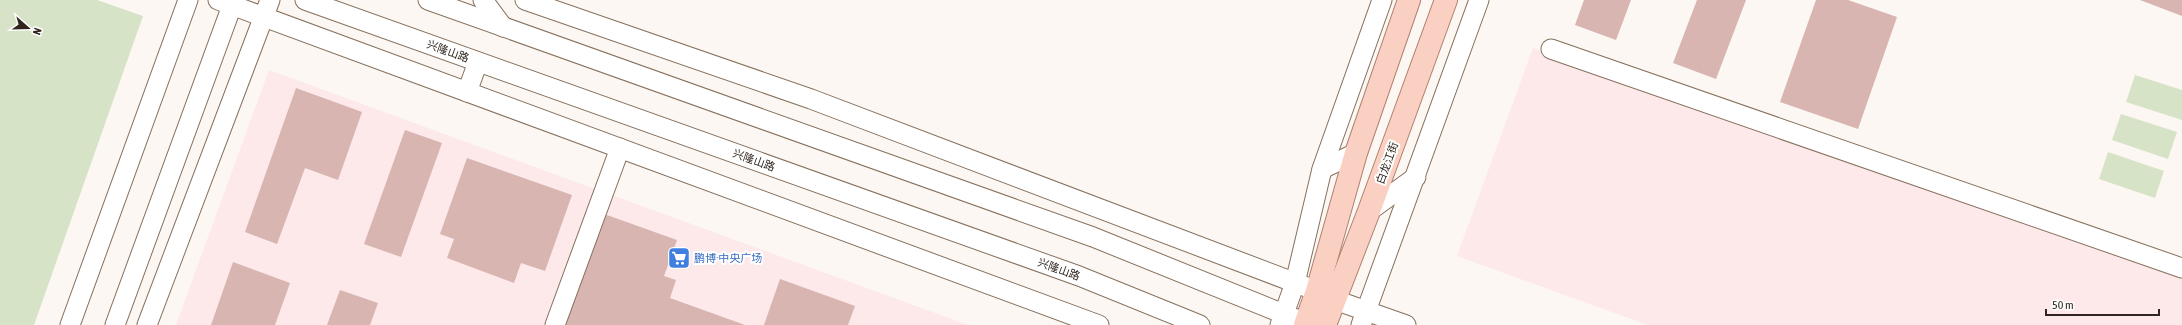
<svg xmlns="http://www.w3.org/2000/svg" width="2182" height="325" viewBox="0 0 2182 325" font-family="'Asap Condensed','Noto Sans SC',sans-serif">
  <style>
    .commercial { fill: #fde8ea }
    .green { fill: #d7e3c6 }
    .building { fill: #d8b5b0 }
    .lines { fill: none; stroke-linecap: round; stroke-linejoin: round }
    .minor-casing { stroke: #87705c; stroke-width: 21 }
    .major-casing { stroke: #b1806f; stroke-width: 24 }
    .minor { stroke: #fff; stroke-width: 19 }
    .major { stroke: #fad0c3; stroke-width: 22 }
    .labels { text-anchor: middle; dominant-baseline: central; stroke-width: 4; stroke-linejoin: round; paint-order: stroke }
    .street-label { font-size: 11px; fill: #30261e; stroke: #fff }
    .shop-label { font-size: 11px; fill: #366cbe; stroke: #fff; text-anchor: start }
  </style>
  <rect width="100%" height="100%" fill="#fcf7f2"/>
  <g class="commercial">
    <path d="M1533,48L2182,278V325H1648L1457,256Z"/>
    <path d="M269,70L968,325H176Z"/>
  </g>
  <g class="green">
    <path d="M0,0H97L143,16L34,325H0Z"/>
    <path d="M2135,75L2182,90V120L2126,102Z"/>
    <path d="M2121,114L2177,132L2168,159L2112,140Z"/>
    <path d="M2108,152L2164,171L2155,198L2099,179Z"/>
  </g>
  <g class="building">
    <path d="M1584,0H1631L1616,40L1575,25Z"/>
    <path d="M1697,0H1746L1716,79L1673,63Z"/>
    <path d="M1816,0H1848L1897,17L1858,129L1780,102Z"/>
    <path d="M2140,0H2182V16Z"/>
    <path d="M296,88L362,112L338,180L305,168L277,244L245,232Z"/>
    <path d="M405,130L442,143L401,257L364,244Z"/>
    <path d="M467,158L572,195L545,271L521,263L514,283L447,258L454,239L440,234Z"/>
    <path d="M604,214L677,240L664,276L676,280L670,298L745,325H564Z"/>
    <path d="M233,262L290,283L275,325H211Z"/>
    <path d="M780,279L855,306L848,325H764Z"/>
    <path d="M340,290L378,303L370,325H327Z"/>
  </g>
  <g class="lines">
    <g class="minor-casing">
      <g id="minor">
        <path d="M218,0L1099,325"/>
        <path d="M305,0L1079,276L1200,325"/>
        <path d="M428,0L1093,237L1311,325"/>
        <path d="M483,0L503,27"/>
        <path d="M525,0L811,99L1317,291L1335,300L1406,325"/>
        <path d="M1551,49L2182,268"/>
        <path d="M467,92L478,62"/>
        <path d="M1322,169L1356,153"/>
        <path d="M1369,211L1416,177"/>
        <path d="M70,325L188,0"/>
        <path d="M115,325L234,0"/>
        <path d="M147,325L270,0"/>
        <path d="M555,325L620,148"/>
        <path d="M1280,325L1295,283L1322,169L1382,0"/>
        <path d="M1361,325L1479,0"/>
      </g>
    </g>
    <g class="major-casing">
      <g id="major">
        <path d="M1305,325L1317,291L1356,153L1409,0"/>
        <path d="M1325,325L1369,211L1446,0"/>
      </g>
    </g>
    <use href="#minor" class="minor"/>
    <use href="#major" class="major"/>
  </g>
  <defs>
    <g id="supermarket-square" transform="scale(1.15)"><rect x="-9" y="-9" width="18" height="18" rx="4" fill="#3f7fe0" stroke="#fff"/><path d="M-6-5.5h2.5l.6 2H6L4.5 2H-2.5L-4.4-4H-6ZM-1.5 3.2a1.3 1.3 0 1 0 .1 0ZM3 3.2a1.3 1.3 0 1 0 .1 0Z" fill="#fff"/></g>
  </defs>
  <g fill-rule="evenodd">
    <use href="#supermarket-square" x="679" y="258"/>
  </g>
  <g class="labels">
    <g class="street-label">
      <text transform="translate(448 51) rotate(20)">兴隆山路</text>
      <text transform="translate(754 160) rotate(20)">兴隆山路</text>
      <text transform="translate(1387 163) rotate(-70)">白龙江街</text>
      <text transform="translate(1059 269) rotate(20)">兴隆山路</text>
    </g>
    <g class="shop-label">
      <text x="694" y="258">鹏博·中央广场</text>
    </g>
  </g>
  <g transform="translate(28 28) rotate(110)" stroke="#ffffff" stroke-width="3" paint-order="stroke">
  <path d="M0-3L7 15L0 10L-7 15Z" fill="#30261e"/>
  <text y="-6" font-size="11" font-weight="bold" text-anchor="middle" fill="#30261e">N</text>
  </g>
  <path d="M2046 309v6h113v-6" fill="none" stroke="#30261e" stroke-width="2"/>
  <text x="2052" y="309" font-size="12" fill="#30261e" stroke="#ffffff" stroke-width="3" paint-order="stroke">50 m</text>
</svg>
